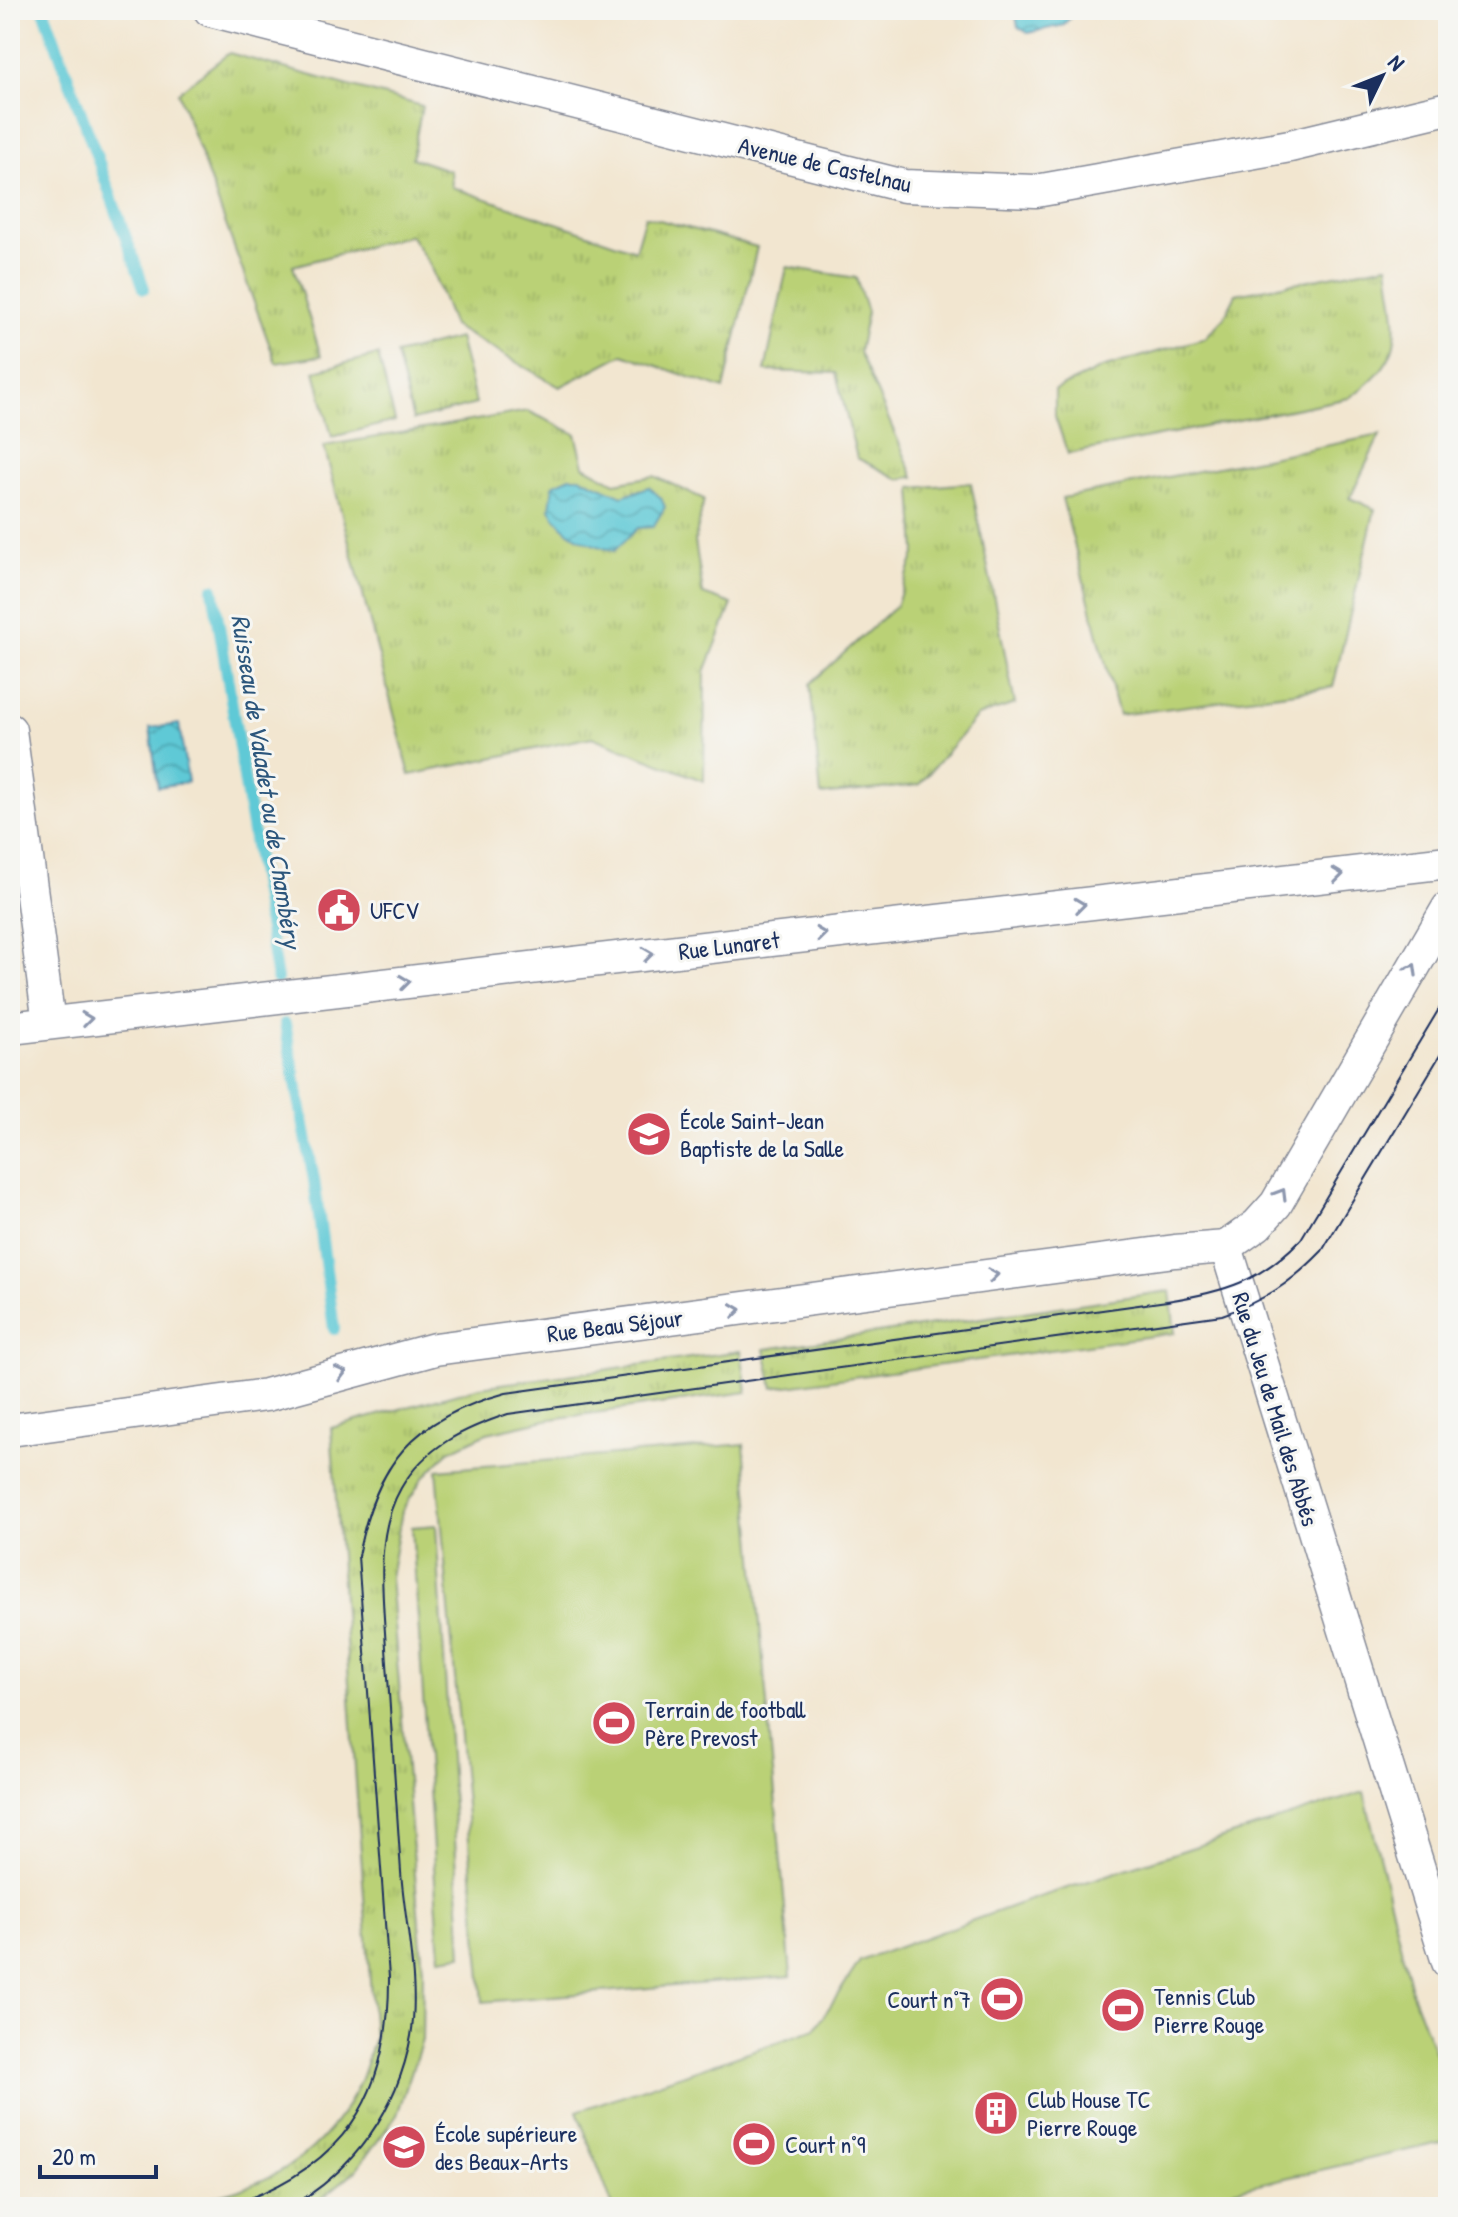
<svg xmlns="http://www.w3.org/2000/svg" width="1458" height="2217" viewBox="0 0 1458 2217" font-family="'Patrick Hand',sans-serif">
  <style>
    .grass { fill: url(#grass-tufts); stroke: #6a806a; stroke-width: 2 }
    .pitch { fill: #bad176; stroke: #6a806a; stroke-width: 2 }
    .water { fill: url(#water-waves); stroke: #3c7c9a; stroke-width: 2 }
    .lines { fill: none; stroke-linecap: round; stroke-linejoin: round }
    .stream { stroke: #5ec9d6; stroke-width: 12 }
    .minor-casing { stroke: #868a97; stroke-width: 35 }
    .minor { stroke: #fff; stroke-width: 32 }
    .tram { stroke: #1b2f5e; stroke-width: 2 }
    .oneway { stroke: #8d97ae }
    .labels { text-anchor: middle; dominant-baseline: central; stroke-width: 6; stroke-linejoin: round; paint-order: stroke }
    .street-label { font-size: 24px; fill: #1b2f5e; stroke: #f6f6f2 }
    .poi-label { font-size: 24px; fill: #1b2f5e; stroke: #f6f6f2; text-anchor: start }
    .water-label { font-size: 26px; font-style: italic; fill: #2c567c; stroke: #f6f6f2 }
  </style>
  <defs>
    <pattern id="grass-tufts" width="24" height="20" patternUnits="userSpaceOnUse" patternTransform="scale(2)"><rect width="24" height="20" fill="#bad176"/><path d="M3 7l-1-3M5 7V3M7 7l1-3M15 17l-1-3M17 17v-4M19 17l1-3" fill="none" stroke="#9fb468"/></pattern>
    <pattern id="water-waves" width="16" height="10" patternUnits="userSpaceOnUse" patternTransform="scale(2)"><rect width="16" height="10" fill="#5ec9d6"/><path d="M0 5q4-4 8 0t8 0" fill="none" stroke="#4da4b1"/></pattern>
  </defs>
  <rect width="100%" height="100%" fill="#f6f6f2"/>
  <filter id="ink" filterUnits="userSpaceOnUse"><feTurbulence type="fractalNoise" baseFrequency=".0125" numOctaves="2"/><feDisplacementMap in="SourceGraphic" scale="16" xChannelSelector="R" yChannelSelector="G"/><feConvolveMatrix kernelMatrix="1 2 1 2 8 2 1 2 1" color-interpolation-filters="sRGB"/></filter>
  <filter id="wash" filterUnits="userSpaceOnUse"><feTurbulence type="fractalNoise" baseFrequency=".006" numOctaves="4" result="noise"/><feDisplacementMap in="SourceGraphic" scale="32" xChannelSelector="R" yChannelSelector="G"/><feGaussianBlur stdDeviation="1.8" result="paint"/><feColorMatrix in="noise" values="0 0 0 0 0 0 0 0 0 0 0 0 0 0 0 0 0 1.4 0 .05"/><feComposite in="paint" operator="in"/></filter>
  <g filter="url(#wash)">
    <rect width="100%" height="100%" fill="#f2e6d0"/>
    <g class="grass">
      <path d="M229,53L422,106L412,158L451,171L452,187L635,250L645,216L757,247L724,389L623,354L560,387L453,326L430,265L410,235L293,266L321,356L276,363L178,92Z"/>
      <path d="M1388,265C1396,334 1411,353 1349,398L1068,454L1055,416V390L1102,368L1205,338L1224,318L1236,294Z"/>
      <path d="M787,267L856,278L867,312L859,352L914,477L899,479L857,458L836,373L765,371Z"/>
      <path d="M459,338L476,404L413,420L396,354Z"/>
      <path d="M378,355L395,421L332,437L315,371Z"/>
      <path d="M528,411L576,434L584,466L615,483L654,476L704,499L695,541L703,594L732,604L705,672L704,781L592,737L410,775L324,446Z"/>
      <path d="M1380,435L1350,498L1375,509L1333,687L1119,715L1062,498Z"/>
      <path d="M971,483L1015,704L977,716L919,785L821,795L810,684L896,606L916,551L912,488Z"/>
      <path d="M1170,1291L1175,1333L773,1388L765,1349Z"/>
      <path d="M741,1351L747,1392L551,1419L487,1433L449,1451L422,1479L402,1511L390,1577L423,1970L422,2040L397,2115L355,2171L311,2207H165C249,2191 313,2173 356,2090C364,2075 368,2055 374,2038L331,1428L480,1387Z"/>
    </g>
    <g class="pitch">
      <path d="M744,1444L791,1976L483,2002L437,1470Z"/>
      <path d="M436,1525L462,1955L440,1958L412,1527Z"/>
      <path d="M1364,1792L1411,1990L1448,2087V2141L1228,2191L1233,2207H613L577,2111L815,2029L860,1961L1018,1904Z"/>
    </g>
    <g class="water">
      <path d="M1019,10H1069L1071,16L1064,25L1028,33L1018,27L1016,16Z"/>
      <path d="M570,477H580L622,496L649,487L661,498L665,507L653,527L638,528L614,551C586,543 565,536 550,509L553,485Z"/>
      <path d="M179,724L188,782L158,787L150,728Z"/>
    </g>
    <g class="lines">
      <g class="stream">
        <path d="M44,10L144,288"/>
        <path d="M213,589L277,979"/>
        <path d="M285,1024L314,1180L334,1329"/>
      </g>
    </g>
  </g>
  <g filter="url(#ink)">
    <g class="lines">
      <g class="minor-casing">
        <g id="minor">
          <path d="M210,10L904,186L1036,191L1290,146L1448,108"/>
          <path d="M10,730L49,1023"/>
          <path d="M10,1028L1448,862"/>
          <path d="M1226,1247L1448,1962"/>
          <path d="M1226,1247L1257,1225L1276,1204L1448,908"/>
          <path d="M10,1430L266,1395L435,1349L1175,1251L1226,1247"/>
        </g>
      </g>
      <use href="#minor" class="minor"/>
      <g class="tram">
        <path d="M225,2207C342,2170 390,2099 389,1977L358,1556C376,1463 413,1418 506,1393L1167,1301C1224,1292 1260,1282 1301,1239L1448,994"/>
        <path d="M289,2207C354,2172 398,2108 411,2036C420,1983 405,1925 401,1872C396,1798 391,1723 386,1648C383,1596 374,1535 401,1488C425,1446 466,1428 508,1414L1222,1315C1264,1301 1291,1283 1322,1251L1448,1042"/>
      </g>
    </g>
    <defs><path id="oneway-chevron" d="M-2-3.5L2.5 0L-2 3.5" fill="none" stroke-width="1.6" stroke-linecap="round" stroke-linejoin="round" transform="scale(2)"/></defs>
    <g class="oneway">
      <use href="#oneway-chevron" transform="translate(1338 875) rotate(-7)"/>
      <use href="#oneway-chevron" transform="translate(1080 905) rotate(-7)"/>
      <use href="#oneway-chevron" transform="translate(821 934) rotate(-7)"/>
      <use href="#oneway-chevron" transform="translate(648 954) rotate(-7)"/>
      <use href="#oneway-chevron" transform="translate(1412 969) rotate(-60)"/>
      <use href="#oneway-chevron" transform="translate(405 982) rotate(-7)"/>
      <use href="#oneway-chevron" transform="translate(87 1019) rotate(-7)"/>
      <use href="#oneway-chevron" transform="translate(1281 1194) rotate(-59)"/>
      <use href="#oneway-chevron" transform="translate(993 1275) rotate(-8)"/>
      <use href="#oneway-chevron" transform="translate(736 1310) rotate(-7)"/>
      <use href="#oneway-chevron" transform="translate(341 1373) rotate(-15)"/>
    </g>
  </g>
  <defs>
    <g id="civic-disc" transform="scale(2.3)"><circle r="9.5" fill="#d1495b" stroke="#f6f6f2"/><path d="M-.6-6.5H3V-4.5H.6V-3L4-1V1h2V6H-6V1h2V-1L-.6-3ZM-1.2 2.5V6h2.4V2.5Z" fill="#fff"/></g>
    <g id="school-disc" transform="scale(2.3)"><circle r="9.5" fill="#d1495b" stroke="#f6f6f2"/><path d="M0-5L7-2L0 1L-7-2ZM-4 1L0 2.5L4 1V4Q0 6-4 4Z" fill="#fff"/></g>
    <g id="stadium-disc" transform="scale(2.3)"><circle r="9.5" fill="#d1495b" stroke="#f6f6f2"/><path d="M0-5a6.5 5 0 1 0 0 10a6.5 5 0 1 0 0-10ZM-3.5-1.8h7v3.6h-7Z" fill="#fff"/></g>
    <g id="building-disc" transform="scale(2.3)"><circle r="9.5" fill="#d1495b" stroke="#f6f6f2"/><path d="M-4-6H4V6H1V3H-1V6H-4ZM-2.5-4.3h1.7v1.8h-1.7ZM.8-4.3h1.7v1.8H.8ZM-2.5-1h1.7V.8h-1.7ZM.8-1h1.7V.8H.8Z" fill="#fff"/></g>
    <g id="university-disc" transform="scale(2.3)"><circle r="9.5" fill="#d1495b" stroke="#f6f6f2"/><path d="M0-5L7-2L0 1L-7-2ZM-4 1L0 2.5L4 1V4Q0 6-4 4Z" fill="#fff"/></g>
  </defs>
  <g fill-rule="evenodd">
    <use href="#civic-disc" x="339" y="910"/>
    <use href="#school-disc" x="649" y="1134"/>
    <use href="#stadium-disc" x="614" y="1723"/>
    <use href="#stadium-disc" x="1002" y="1999"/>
    <use href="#stadium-disc" x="1123" y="2010"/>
    <use href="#building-disc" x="996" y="2113"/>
    <use href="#stadium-disc" x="754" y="2144"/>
    <use href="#university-disc" x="404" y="2147"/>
  </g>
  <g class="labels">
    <g class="street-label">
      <text transform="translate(825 164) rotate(13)">Avenue de Castelnau</text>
      <text transform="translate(729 945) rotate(-7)">Rue Lunaret</text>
      <text transform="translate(615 1325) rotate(-7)">Rue Beau Séjour</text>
      <text transform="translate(1276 1409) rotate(73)">Rue du Jeu de Mail des Abbés</text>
    </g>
    <g class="poi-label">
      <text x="370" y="910">UFCV</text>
      <text x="680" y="1120">École Saint-Jean<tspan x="680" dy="28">Baptiste de la Salle</tspan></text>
      <text x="645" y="1709">Terrain de football<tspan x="645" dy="28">Père Prevost</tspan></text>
      <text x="1154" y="1996">Tennis Club<tspan x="1154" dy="28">Pierre Rouge</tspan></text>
      <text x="971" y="1999" text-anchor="end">Court n°7</text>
      <text x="1027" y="2099">Club House TC<tspan x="1027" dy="28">Pierre Rouge</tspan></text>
      <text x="435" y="2133">École supérieure<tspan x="435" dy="28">des Beaux-Arts</tspan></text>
      <text x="785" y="2144">Court n°9</text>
    </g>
    <g class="water-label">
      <text transform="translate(267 781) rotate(81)">Ruisseau de Valadet ou de Chambéry</text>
    </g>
  </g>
  <rect width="1458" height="2217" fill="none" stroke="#f6f6f2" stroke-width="40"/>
  <g transform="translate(1382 76) rotate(47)" stroke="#f6f6f2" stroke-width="6" paint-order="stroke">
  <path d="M0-6L14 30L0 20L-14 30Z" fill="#1b2f5e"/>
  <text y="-12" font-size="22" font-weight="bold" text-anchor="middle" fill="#1b2f5e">N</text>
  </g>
  <path d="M40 2165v12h116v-12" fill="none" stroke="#1b2f5e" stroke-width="4"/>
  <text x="52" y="2165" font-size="24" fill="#1b2f5e" stroke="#f6f6f2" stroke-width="6" paint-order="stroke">20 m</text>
</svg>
